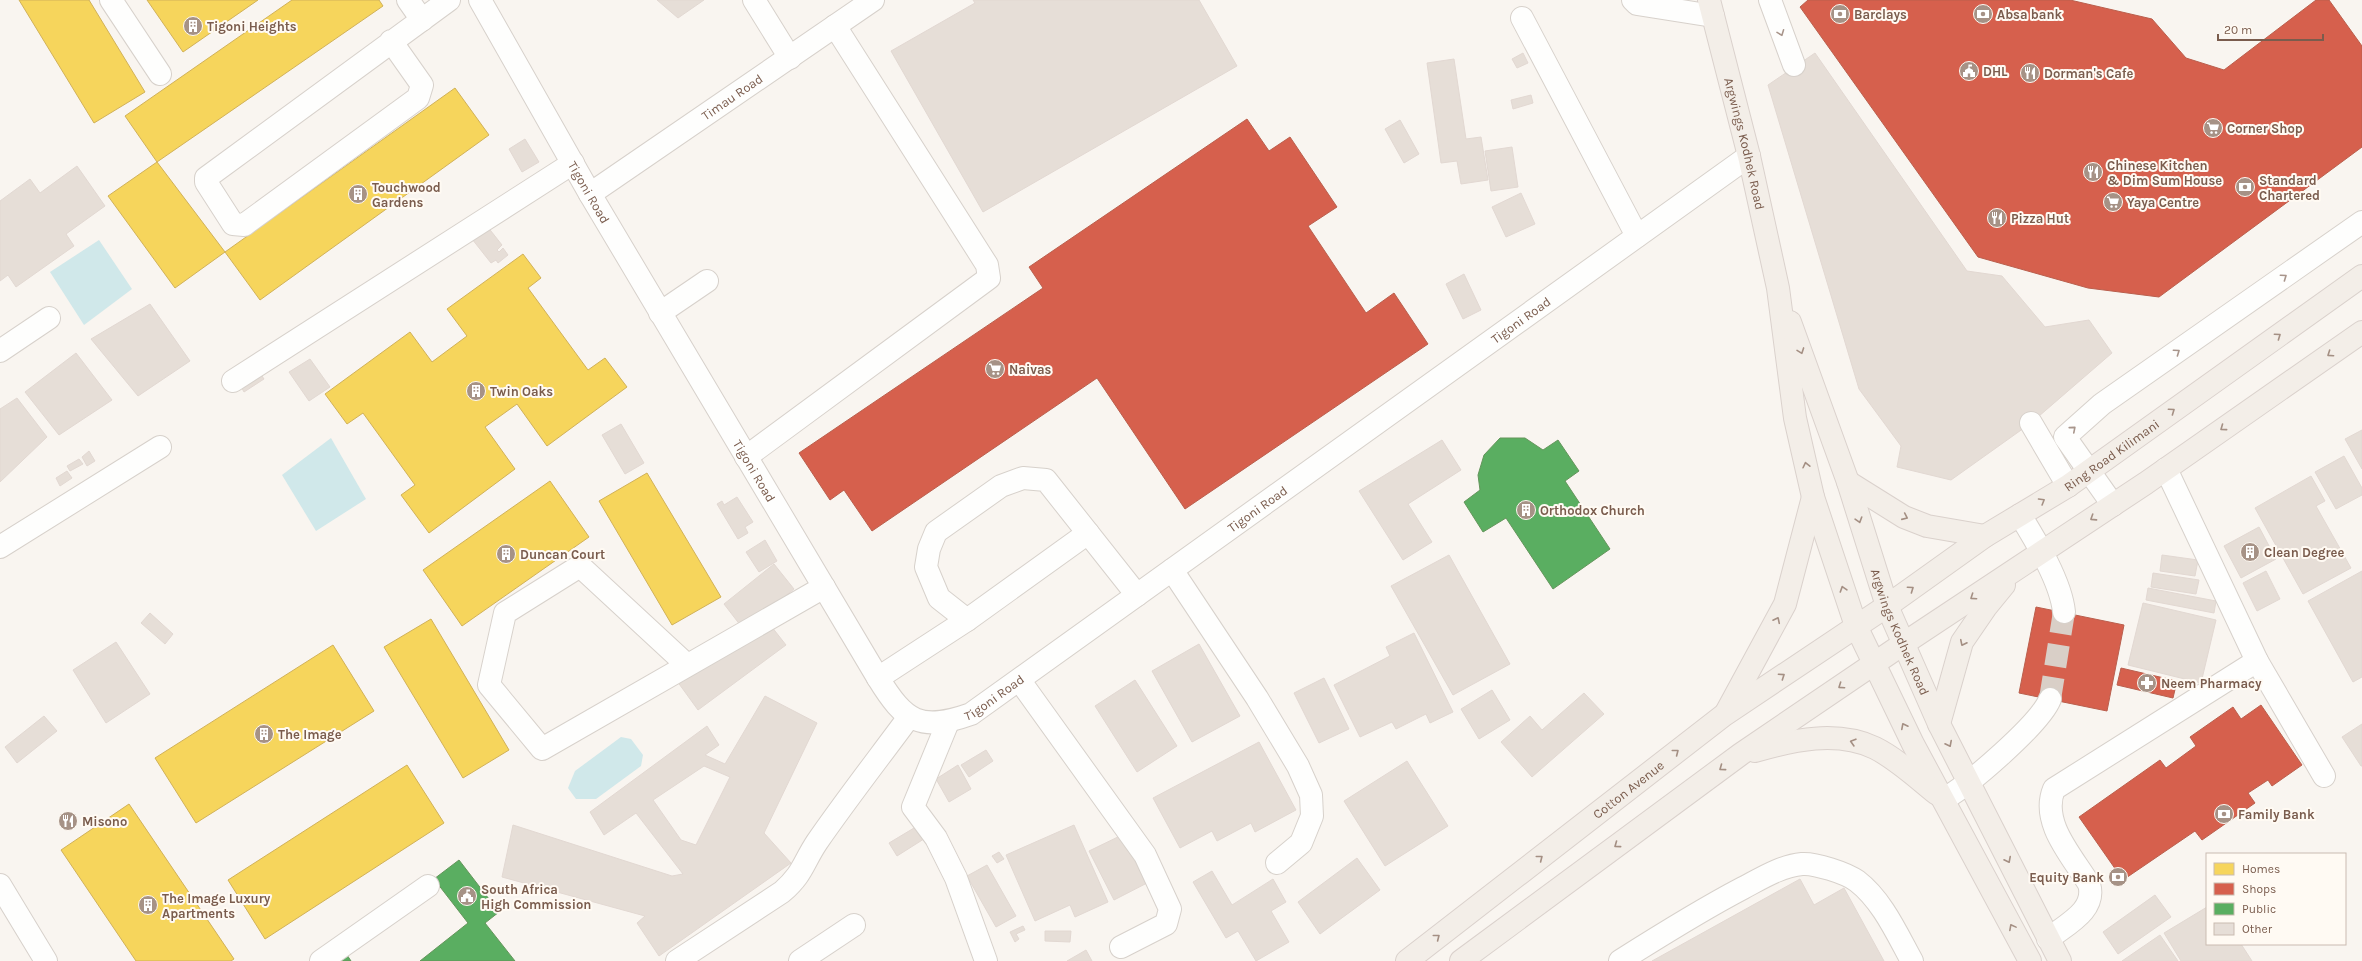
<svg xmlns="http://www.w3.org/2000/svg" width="2362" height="961" viewBox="0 0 2362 961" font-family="Karla,sans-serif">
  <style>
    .water { fill: #d0e8ea }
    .homes { fill: #f6d55c; stroke: #d1b158 }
    .shops { fill: #d6604d; stroke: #ba5f4d }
    .public { fill: #5aae61; stroke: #64955b }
    .building { fill: #e6ded7; stroke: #e2d8d2; fill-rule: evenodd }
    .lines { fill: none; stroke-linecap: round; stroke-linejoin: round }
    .minor-tunnel { stroke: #d9cfc7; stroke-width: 22; stroke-dasharray: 22 11; stroke-linecap: butt }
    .minor-casing { stroke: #d7d1cb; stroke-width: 24 }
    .major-casing { stroke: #dad1cc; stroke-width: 24 }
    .minor { stroke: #fefefd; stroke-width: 22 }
    .major { stroke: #f3eee8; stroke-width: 22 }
    .oneway { stroke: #a8958b }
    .oneway2 { stroke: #a48f83 }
    .labels { text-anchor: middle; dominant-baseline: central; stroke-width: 4; stroke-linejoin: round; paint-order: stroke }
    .poi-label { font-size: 13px; font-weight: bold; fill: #7a5c4d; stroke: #fffaf3; text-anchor: start }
    .street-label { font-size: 13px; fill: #7a5c4d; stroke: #fffaf3 }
  </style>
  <rect width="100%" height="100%" fill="#f9f5f0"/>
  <g class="water">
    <path d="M99,240L132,289L84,325L50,272Z"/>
    <path d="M331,438L366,499L316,531L282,475Z"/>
    <path d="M621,737L631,739L643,755L641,766L596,799H576L568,788L575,771Z"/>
  </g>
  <g class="homes">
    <path d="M19,0H89L145,92L94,123Z"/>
    <path d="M147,0H258L183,52Z"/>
    <path d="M292,0H379L383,6L157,162L125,116Z"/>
    <path d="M455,88L489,135L260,300L225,252Z"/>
    <path d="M157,162L225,252L175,288L108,196Z"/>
    <path d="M523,254L541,278L528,288L588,370L605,358L627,387L547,446L517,404L485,427L515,469L429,533L401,495L415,485L363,413L347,424L325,394L410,332L432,362L467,336L447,309Z"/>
    <path d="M647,473L721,597L672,625L599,501Z"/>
    <path d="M550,481L589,537L462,626L423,570Z"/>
    <path d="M431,619L509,750L463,778L384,647Z"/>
    <path d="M333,645L374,711L196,823L155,758Z"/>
    <path d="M407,765L444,823L265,939L228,880Z"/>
    <path d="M129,804L234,959L231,961H136L61,850Z"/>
  </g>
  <g class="shops">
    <path d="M1808,0H2070L2152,19L2186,58L2224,70L2316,0H2329L2362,46V147L2159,297L2088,288L1978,257L1800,7Z"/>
    <path d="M1247,119L1269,151L1290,137L1337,207L1308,226L1366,313L1394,293L1428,344L1185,509L1097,378L872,531L844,490L830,500L799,453L1043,288L1029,267Z"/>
    <path d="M2036,607L2124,625L2107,711L2019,693Z"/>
    <path d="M2121,668L2177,681L2173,698L2117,685Z"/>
    <path d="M2261,705L2302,765L2272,786L2268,780L2248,793L2255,803L2202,840L2195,831L2123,880L2079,817L2160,760L2166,768L2196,746L2190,737L2233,707L2241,719Z"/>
  </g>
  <g class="public">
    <path d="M1500,438H1525L1543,450L1558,440L1579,471L1565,481L1610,549L1553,589L1506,518L1483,532L1464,502L1480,490L1478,475L1484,455Z"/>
    <path d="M459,860L499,912L485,923L515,961H420L468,923L434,879Z"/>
    <path d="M345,952L351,961H332Z"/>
  </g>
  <g class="building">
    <path d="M657,0H704L678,18Z"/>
    <path d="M973,0H1199L1237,66L983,212L891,51L975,3Z"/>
    <path d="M1523,53L1528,63L1517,68L1512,59Z"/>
    <path d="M1815,53L1967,271L2002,276L2045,327L2089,320L2112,353L2031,423L1951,480L1897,467L1901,446L1859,389L1768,85Z"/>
    <path d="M1454,59L1466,139L1481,137L1488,180L1461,184L1457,161L1441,163L1427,63Z"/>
    <path d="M1531,95L1533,103L1513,109L1511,100Z"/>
    <path d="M1400,120L1419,154L1404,163L1385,129Z"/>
    <path d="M525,139L539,162L522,172L509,149Z"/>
    <path d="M1512,147L1518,187L1491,191L1485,151Z"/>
    <path d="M77,166L105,206L66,234L74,246L16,287L8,275L0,281V201L30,179L40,193Z"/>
    <path d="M1521,193L1535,224L1506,237L1492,207Z"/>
    <path d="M487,226L502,245L497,250L499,252L503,248L508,255L498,263L496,260L491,263L472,239Z"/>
    <path d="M1464,274L1481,310L1463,319L1446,284Z"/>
    <path d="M150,304L190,361L138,396L91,339Z"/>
    <path d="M76,353L112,400L59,435L25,392Z"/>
    <path d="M310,359L330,387L309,401L289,372Z"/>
    <path d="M258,370L264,379L244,392L239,383Z"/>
    <path d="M17,398L47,437L0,482V409Z"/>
    <path d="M621,424L644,463L625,474L602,435Z"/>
    <path d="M2362,430V469L2345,439Z"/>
    <path d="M1442,440L1461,470L1408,504L1432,542L1403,560L1359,491Z"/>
    <path d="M89,451L95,461L87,466L82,457Z"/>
    <path d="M2344,456L2362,488V495L2336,509L2315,472Z"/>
    <path d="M79,459L83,464L70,471L67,466Z"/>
    <path d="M67,471L72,478L60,486L56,478Z"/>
    <path d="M2311,476L2325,501L2316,506L2351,568L2303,594L2255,508Z"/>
    <path d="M737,497L753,522L745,527L748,533L738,539L717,504L722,501L724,505Z"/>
    <path d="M2259,527L2276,559L2241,578L2224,546Z"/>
    <path d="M765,540L777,561L759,572L746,552Z"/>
    <path d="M1449,555L1510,664L1453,695L1391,586Z"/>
    <path d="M2162,555L2198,560L2195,576L2160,571Z"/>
    <path d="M774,564L794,589L744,630L724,604Z"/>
    <path d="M2266,571L2280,599L2257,611L2243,583Z"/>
    <path d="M2362,571V677L2353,682L2308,601Z"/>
    <path d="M2153,573L2199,580L2196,594L2151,587Z"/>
    <path d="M2148,588L2216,601L2214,613L2146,600Z"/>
    <path d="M2143,603L2216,620L2201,683L2128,665Z"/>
    <path d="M150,613L173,634L165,644L141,623Z"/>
    <path d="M764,617L786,645L698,710L677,681Z"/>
    <path d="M1414,633L1453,712L1430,723L1426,714L1396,729L1392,722L1360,737L1334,685L1390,656L1386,647Z"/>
    <path d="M116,642L150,694L106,723L73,670Z"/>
    <path d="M1199,644L1240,716L1192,742L1152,671Z"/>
    <path d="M1324,678L1349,729L1319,743L1294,693Z"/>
    <path d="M1135,680L1177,746L1137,772L1095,706Z"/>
    <path d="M1492,690L1510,720L1479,739L1461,709Z"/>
    <path d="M1584,693L1604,714L1532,777L1501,742L1530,716L1542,730Z"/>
    <path d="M765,696L817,723L764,833L791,863L659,956L637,923L645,916L502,877L513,825L672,876L683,874L636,813L604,835L590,812L707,726L719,745L705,755L725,764ZM704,766L730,777L696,845L681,840L653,800Z"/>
    <path d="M44,716L57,731L17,763L5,747Z"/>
    <path d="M2362,724V766H2361L2342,737Z"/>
    <path d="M1259,742L1296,810L1255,832L1251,823L1217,841L1212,831L1180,848L1153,798Z"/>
    <path d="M986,750L993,761L969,777L961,765Z"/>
    <path d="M1407,761L1448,826L1385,866L1344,801Z"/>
    <path d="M958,765L971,789L949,802L936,779Z"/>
    <path d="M919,825L927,837L897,856L889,843Z"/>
    <path d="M1074,825L1108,902L1075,917L1070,905L1035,921L1006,855Z"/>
    <path d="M1124,834L1149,882L1114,900L1089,851Z"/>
    <path d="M999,852L1004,859L997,863L992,856Z"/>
    <path d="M1357,858L1380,890L1320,934L1298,902Z"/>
    <path d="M987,865L1016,916L996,927L967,876Z"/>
    <path d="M1212,871L1232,905L1273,879L1286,902L1271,911L1289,942L1256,961L1238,931L1226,938L1193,882Z"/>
    <path d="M1800,879L1814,905L1844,888L1884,961H1652Z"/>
    <path d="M2155,895L2171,917L2118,954L2103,932Z"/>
    <path d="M2207,907V944H2241L2252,961H2181L2164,933Z"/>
    <path d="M1023,926L1025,930L1016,934L1019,939L1015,942L1010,932Z"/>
    <path d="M1045,931H1071L1070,942L1045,941Z"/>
    <path d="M2160,935L2178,961H2122Z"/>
    <path d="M1086,950L1092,961H1067Z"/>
  </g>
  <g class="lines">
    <path class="minor-tunnel" d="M2050,699L2064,612"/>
    <g class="minor-casing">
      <g id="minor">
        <path d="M111,0L160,74"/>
        <path d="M408,0L422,20"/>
        <path id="s1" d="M480,0L590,194L878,678C905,722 920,732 971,714L1749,156"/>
        <path d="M754,0L790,58"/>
        <path d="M1633,0L1637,4L1713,16"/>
        <path d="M1770,0L1794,65"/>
        <path d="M1522,18L1637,236"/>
        <path d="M391,41L422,85L418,98L244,225L233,224L206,182V178L449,0"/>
        <path id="s2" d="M590,194L873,0"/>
        <path d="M660,313L707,281"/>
        <path d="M0,351L49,318"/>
        <path d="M233,381L573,163"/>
        <path d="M2031,423L2068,486"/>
        <path d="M746,457L989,278L987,265L835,26"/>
        <path d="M2113,505L2065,437L2102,404L2362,222"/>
        <path d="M2020,515C2036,541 2061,582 2064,612"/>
        <path d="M0,547L160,447"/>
        <path d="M1172,570L1257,698L1298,766L1311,795L1312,816L1301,843L1277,863"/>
        <path d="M967,620L939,598L926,567L929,549L936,532L1001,486L1023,478L1046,480L1137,595"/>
        <path d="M2257,661L2324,776"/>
        <path d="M687,665L580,566L505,613L489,685L542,749L824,587"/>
        <path d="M878,678L967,620L1088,533"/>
        <path d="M1020,681L1145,855L1170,909L1166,924L1121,947"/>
        <path d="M948,722L913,807L936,838L956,878L986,961"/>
        <path d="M1944,799C1969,785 2040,724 2050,699"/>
        <path d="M0,885L46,961"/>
        <path d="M2048,939C2067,924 2097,910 2089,884C2073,857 2040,823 2054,789L2257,661L2166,469"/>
        <path d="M321,961L428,886"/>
        <path d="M677,961L782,892C803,874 803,863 817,842C846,800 878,759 909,717"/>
        <path d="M800,961L854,925"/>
        <path d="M1620,961C1661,935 1701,910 1743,888C1762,878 1781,866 1802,864C1815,863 1846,873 1857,881C1882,900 1897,934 1912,961"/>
      </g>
    </g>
    <g class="major-casing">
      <g id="major">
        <path id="s3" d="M1709,0L1749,156L1778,288L1795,418L1813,497L1856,626L1913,744L2030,961"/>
        <path id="s4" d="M1790,322L1848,482L1887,606L1939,724L2060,961"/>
        <path d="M1848,482L1904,517L1927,526L1985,536"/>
        <path d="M1727,711L1785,604L1813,497"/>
        <path d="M1939,724L1962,642L1986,607L2004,585"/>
        <path d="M1755,751C1793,740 1837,730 1875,748C1897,759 1917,778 1937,794"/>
        <path id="s5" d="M1407,961L1724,715L1887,606L1985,536L2068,486L2362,276"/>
        <path d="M1461,961L1741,754L1903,644L2146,483L2362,332"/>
      </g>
    </g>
    <use href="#minor" class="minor"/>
    <use href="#major" class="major"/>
  </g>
  <defs><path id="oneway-chevron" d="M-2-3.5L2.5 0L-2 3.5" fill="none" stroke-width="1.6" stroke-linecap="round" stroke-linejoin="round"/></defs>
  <g class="oneway">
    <use href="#oneway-chevron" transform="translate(1781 33) rotate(69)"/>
    <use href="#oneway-chevron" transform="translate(2284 277) rotate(-35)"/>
    <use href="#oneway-chevron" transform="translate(2177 352) rotate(-35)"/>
    <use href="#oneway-chevron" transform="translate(2073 429) rotate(-41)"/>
  </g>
  <g class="oneway2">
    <use href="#oneway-chevron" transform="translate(2278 336) rotate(-35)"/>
    <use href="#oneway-chevron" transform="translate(1801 351) rotate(70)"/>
    <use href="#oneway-chevron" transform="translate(2330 354) rotate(146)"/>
    <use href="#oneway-chevron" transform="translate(2172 411) rotate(-35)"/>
    <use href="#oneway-chevron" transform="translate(2223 428) rotate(144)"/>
    <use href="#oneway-chevron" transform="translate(1806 465) rotate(-103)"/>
    <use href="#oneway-chevron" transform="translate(2042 501) rotate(-31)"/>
    <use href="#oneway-chevron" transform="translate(1905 517) rotate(24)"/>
    <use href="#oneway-chevron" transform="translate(2093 518) rotate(147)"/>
    <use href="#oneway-chevron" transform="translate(1859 520) rotate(73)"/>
    <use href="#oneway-chevron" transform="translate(1843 589) rotate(-108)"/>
    <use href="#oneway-chevron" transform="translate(1911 589) rotate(-35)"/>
    <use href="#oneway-chevron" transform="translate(1973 597) rotate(146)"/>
    <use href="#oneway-chevron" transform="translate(1777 620) rotate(-64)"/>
    <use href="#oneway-chevron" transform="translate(1963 643) rotate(116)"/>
    <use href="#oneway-chevron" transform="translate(1782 676) rotate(-34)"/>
    <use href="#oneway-chevron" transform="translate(1841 686) rotate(146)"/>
    <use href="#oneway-chevron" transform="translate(1904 726) rotate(-117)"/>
    <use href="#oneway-chevron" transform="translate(1853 742) rotate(-164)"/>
    <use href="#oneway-chevron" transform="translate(1949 744) rotate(63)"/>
    <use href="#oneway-chevron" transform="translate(1676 752) rotate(-38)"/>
    <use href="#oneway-chevron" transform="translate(1722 768) rotate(144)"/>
    <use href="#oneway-chevron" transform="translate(1617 845) rotate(144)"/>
    <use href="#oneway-chevron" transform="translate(1540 858) rotate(-38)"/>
    <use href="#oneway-chevron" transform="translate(2008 860) rotate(63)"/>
    <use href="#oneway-chevron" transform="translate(2012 927) rotate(-118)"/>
    <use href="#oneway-chevron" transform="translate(1437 937) rotate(-38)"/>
  </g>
  <defs>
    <g id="bank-disc" transform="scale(1)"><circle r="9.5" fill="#a69286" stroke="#fffaf3"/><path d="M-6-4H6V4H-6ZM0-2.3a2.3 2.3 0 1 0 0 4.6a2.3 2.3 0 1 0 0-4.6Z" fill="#fff"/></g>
    <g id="building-disc" transform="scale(1)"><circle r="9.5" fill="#a69286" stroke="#fffaf3"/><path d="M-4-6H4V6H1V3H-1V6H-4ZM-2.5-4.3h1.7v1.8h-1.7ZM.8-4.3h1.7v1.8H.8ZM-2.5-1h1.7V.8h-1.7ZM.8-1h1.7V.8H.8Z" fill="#fff"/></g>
    <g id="civic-disc" transform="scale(1)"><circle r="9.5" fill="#a69286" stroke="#fffaf3"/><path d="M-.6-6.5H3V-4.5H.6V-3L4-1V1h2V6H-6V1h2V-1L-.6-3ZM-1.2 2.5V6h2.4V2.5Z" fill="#fff"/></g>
    <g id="restaurant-disc" transform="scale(1)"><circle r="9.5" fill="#a69286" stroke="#fffaf3"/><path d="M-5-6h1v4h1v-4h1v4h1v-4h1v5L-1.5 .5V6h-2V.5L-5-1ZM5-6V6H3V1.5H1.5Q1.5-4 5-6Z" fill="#fff"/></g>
    <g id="supermarket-disc" transform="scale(1)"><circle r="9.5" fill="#a69286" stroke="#fffaf3"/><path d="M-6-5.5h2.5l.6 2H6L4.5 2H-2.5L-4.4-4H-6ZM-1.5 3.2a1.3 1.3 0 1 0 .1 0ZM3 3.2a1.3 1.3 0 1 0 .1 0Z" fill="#fff"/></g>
    <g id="pharmacy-disc" transform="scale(1)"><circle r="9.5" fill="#a69286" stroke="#fffaf3"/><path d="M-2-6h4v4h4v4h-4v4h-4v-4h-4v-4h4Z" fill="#fff"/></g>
  </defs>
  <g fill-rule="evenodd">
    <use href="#bank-disc" x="1840" y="14"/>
    <use href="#bank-disc" x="1983" y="14"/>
    <use href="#building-disc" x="193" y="26"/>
    <use href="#civic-disc" x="1969" y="71"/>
    <use href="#restaurant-disc" x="2030" y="73"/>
    <use href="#supermarket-disc" x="2213" y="128"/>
    <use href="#restaurant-disc" x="2093" y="172"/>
    <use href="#bank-disc" x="2245" y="187"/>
    <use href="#building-disc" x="358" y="194"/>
    <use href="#supermarket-disc" x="2113" y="202"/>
    <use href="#restaurant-disc" x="1997" y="218"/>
    <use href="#supermarket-disc" x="995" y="369"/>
    <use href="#building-disc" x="476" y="391"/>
    <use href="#building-disc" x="1526" y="510"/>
    <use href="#building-disc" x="2250" y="552"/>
    <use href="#building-disc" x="506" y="554"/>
    <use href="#pharmacy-disc" x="2147" y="683"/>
    <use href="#building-disc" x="264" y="734"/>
    <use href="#bank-disc" x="2224" y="814"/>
    <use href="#restaurant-disc" x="68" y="821"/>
    <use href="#bank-disc" x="2118" y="877"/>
    <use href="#civic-disc" x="467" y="896"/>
    <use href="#building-disc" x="148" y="905"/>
  </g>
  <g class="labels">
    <g class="poi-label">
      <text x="1854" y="14">Barclays</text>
      <text x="1997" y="14">Absa bank</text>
      <text x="207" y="26">Tigoni Heights</text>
      <text x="1983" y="71">DHL</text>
      <text x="2044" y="73">Dorman's Cafe</text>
      <text x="2227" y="128">Corner Shop</text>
      <text x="2107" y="165">Chinese Kitchen<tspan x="2107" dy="15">&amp; Dim Sum House</tspan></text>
      <text x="2259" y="180">Standard<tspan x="2259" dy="15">Chartered</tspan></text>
      <text x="372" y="187">Touchwood<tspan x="372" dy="15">Gardens</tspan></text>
      <text x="2127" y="202">Yaya Centre</text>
      <text x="2011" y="218">Pizza Hut</text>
      <text x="1009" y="369">Naivas</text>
      <text x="490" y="391">Twin Oaks</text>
      <text x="1540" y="510">Orthodox Church</text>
      <text x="2264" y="552">Clean Degree</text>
      <text x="520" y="554">Duncan Court</text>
      <text x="2161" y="683">Neem Pharmacy</text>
      <text x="278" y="734">The Image</text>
      <text x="2238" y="814">Family Bank</text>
      <text x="82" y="821">Misono</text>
      <text x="2104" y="877" text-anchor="end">Equity Bank</text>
      <text x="481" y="889">South Africa<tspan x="481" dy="15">High Commission</tspan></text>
      <text x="162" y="898">The Image Luxury<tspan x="162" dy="15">Apartments</tspan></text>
    </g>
    <g class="street-label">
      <text stroke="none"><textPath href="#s2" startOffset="172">Timau Road</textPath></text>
      <text stroke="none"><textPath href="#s3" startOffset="148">Argwings Kodhek Road</textPath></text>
      <text stroke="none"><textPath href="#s1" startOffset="221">Tigoni Road</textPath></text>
      <text stroke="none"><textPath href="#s1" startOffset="1576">Tigoni Road</textPath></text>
      <text stroke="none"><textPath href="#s5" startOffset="868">Ring Road Kilimani</textPath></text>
      <text stroke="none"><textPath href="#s1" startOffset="545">Tigoni Road</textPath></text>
      <text stroke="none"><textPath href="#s1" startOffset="1252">Tigoni Road</textPath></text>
      <text stroke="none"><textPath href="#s4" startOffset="329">Argwings Kodhek Road</textPath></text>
      <text stroke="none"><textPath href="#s1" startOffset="928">Tigoni Road</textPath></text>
      <text stroke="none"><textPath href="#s5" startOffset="280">Cotton Avenue</textPath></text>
    </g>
  </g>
  <rect x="2206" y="853" width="140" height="92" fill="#fffaf3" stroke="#cabbb1"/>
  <rect x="2214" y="863" width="20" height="12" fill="#f6d55c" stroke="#cabbb1"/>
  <text x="2242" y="873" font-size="12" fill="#7a5c4d">Homes</text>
  <rect x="2214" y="883" width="20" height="12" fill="#d6604d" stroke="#cabbb1"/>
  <text x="2242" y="893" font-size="12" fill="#7a5c4d">Shops</text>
  <rect x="2214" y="903" width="20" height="12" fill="#5aae61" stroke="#cabbb1"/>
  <text x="2242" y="913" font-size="12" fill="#7a5c4d">Public</text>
  <rect x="2214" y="923" width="20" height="12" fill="#e6ded7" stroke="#cabbb1"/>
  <text x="2242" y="933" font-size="12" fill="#7a5c4d">Other</text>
  <path d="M2218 34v6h105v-6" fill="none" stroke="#7a5c4d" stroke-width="2"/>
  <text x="2224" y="34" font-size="12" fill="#7a5c4d" stroke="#fffaf3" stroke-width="3" paint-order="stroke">20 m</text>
</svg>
